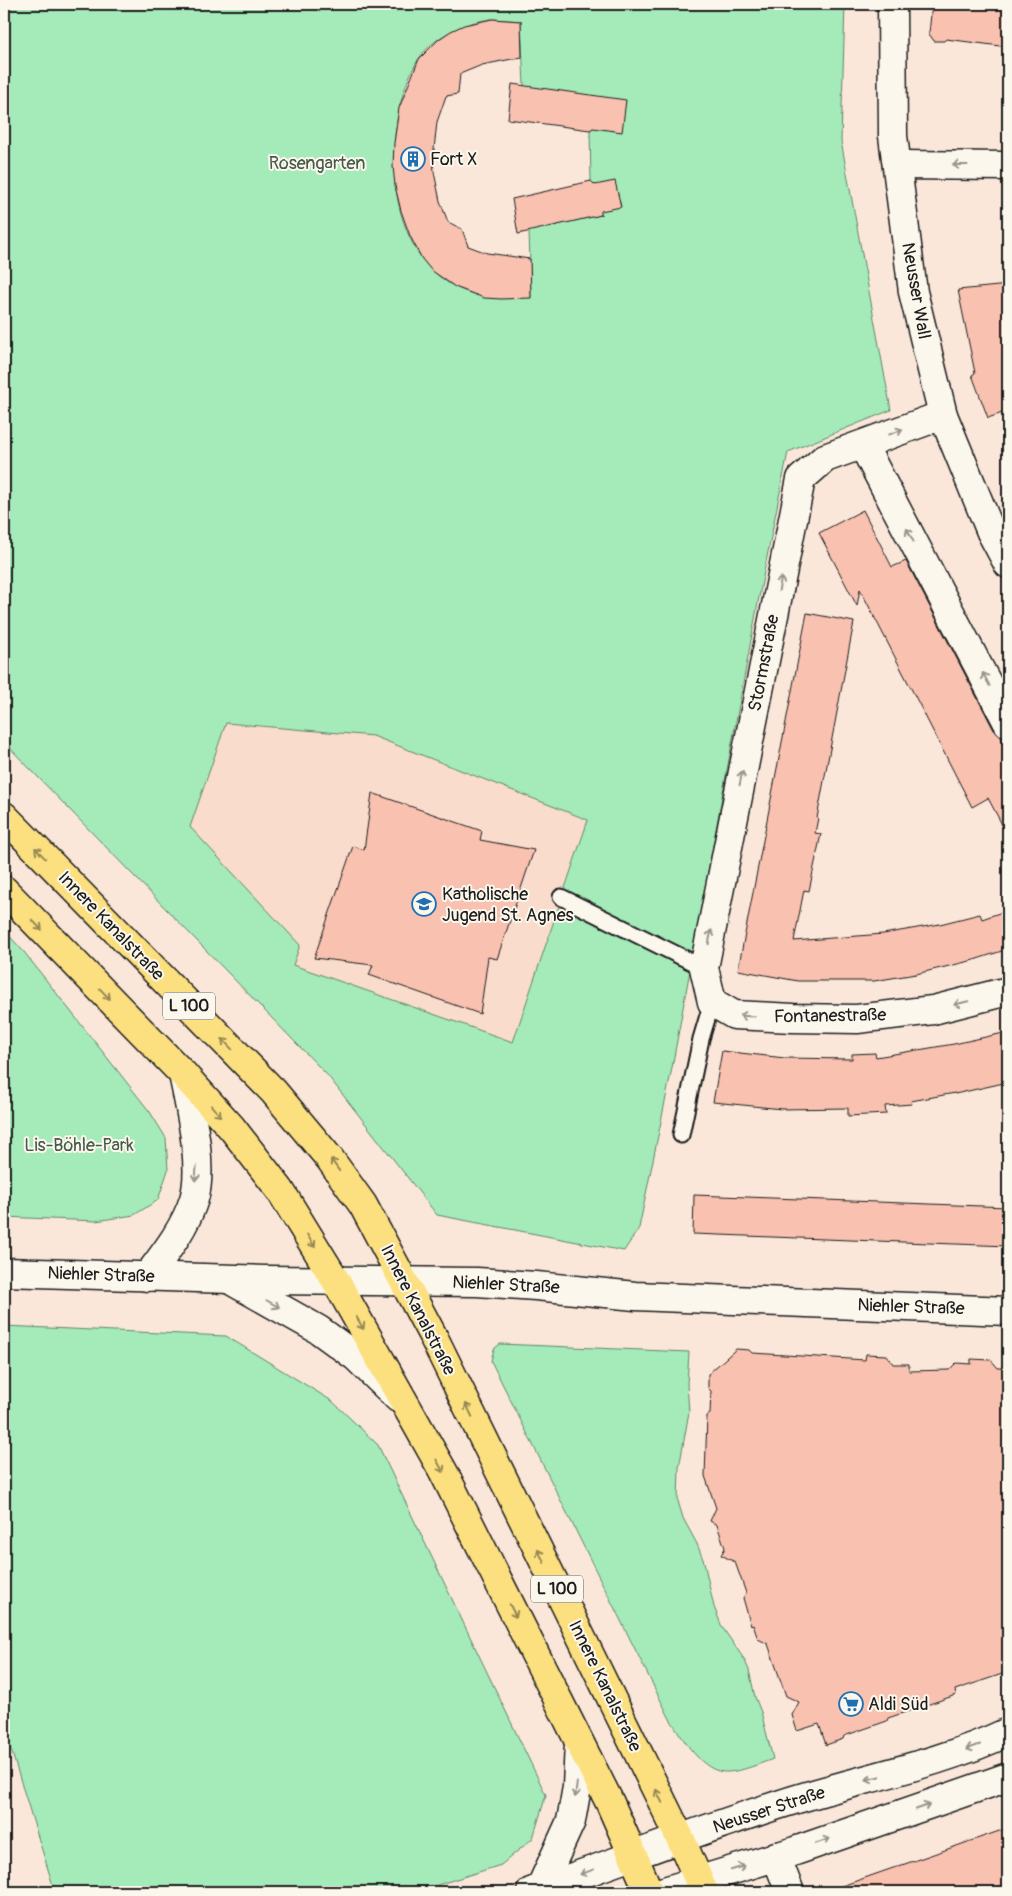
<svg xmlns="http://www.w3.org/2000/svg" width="1012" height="1896" viewBox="0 0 1012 1896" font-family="Pangolin,sans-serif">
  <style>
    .built { fill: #fadccd }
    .green { fill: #a4ebb9; stroke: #60846a; fill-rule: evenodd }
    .building { fill: #f9c1af; stroke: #1c1c1c }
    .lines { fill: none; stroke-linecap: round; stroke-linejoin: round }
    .lane-casing { stroke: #1c1c1c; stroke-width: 19 }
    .street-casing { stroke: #1c1c1c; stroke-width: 31 }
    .secondary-casing { stroke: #1c1c1c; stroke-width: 31 }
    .primary-casing { stroke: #1c1c1c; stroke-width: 31 }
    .lane { stroke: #fbf7ec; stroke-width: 15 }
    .street { stroke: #fbf7ec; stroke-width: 28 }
    .secondary { stroke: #fbf7ec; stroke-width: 28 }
    .primary { stroke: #fce080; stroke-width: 28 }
    .oneway { stroke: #97948e }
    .oneway2 { stroke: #978853 }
    .labels { text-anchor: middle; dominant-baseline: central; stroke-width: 4; stroke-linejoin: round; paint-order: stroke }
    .shield { fill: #fbf7ec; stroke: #5f5e5a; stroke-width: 1 }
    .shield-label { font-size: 16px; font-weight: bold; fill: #1c1c1c }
    .poi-label { font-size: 18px; fill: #1c1c1c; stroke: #fbf7ec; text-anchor: start }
    .park-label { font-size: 18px; fill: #455a4b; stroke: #fbf7ec }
    .street-label { font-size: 18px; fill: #1c1c1c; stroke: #fbf7ec }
  </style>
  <rect width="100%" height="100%" fill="#fae7da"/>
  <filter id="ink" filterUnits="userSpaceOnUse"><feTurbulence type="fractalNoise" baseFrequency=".02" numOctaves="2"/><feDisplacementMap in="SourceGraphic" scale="10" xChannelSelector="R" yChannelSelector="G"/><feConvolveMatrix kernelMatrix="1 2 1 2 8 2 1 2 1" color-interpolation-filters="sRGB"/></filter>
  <g filter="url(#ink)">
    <path class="built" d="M226,723L373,736L588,819L513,1042L293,965L190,827Z"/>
    <g class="green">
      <path d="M4,4H845L841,141L891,410L788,452L759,597L671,1073L639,1228L624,1251L437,1215L328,1076L4,742ZM492,19L521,21L524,86L593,128L590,130L591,181L595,185L601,215L529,231L531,297C500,300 471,299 444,280C383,238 382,119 418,60C433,36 465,22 492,19ZM226,723L373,736L588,820L513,1042L293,965L300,945L190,827Z"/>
      <path d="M4,930L24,952L150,1112L166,1138L168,1170L158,1200L134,1215L96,1221L4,1217Z"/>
      <path d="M4,1326L226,1336L332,1401L378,1445L546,1795L533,1838L501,1865L415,1892H55L4,1727Z"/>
      <path d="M500,1344L689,1352L687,1384L689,1412L679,1468L678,1501L683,1518L697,1544L704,1562L714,1607L722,1627L744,1659L749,1670L755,1697L761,1712L773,1759C759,1764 743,1771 728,1772C702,1774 682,1737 670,1719L491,1361L494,1349Z"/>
    </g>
    <g class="building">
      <path d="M932,4H1008V47L946,39L944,41H934L929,34Z"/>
      <path d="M492,19L521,21L522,57L482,65L460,74L458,94L446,96L437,122L433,158L434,172L440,201L448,222L462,229L468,246L487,253L530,259L531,298L501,299L484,298L455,287L431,270L422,259L410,236L401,211L395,186L393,166L394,143L399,108L419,59L439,39L451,31L464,25Z"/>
      <path d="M512,84L626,100L622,132L593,128L590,130L508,119Z"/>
      <path d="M591,181L595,185L615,181L621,207L601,211V215L518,234L512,199Z"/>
      <path d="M1008,285V411L988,418L972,375L975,373L958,290Z"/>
      <path d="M863,510L892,567L906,561L994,730L1001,737L1008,751V836L988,798L972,807L860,589L857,606L819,533Z"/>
      <path d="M807,613L854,622L817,818H818L815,833L821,834L809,891L804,890L794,941L883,934L940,924L980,914L982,919L1008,910V949L974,960L916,974L874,981H798L738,970Z"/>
      <path d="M372,793L482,831L480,840L534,850L497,959L488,957L480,1014L369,975L373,965L314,958L353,846L364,850Z"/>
      <path d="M1008,1032V1082L955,1094V1093L911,1101L912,1104L885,1106L886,1114L848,1116V1108L782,1109L713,1102L722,1051L785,1058L852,1059V1054L875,1053L876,1057L954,1044Z"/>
      <path d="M694,1195L1008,1207V1246L693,1234Z"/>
      <path d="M736,1349L749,1350L752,1353L850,1359L865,1360L866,1354L886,1355L893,1364H909V1371L949,1370L956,1363L971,1364V1359L991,1360L998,1368H1008V1672L955,1690L956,1695L888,1718L887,1721L844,1736L843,1739L826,1745L819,1724L797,1731L792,1715L799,1702L786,1696L768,1644L758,1639L753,1625L751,1626L743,1598L746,1593L735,1562L721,1555L725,1548L717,1525L710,1521L716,1508L705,1476L707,1416L710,1414L711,1391L708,1388V1374Z"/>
      <path d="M1008,1828V1892H834L833,1889Z"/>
    </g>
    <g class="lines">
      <g class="lane-casing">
        <g id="lane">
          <path d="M561,897L704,968"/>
          <path d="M681,1135L701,1039L712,1002"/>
        </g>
      </g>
      <g class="street-casing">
        <g id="street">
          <path d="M892,4L893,136L913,292L943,415L991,532L1008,564"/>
          <path d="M897,165L1008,166"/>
          <path d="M943,415L825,458L801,479L704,968L712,1002L734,1015L793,1018L857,1019L933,1010L1008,991"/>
          <path d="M863,445L1008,723"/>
          <path d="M776,1856L790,1892"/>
        </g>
      </g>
      <g class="secondary-casing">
        <g id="secondary">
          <path d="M4,1272L266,1280L477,1282L536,1286L635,1296L1008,1311"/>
          <path d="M147,1277C165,1253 185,1228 194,1199C204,1166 190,1109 183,1074"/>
          <path d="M234,1282L319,1330L356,1357L398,1398"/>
          <path d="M540,1889L571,1821L577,1787L579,1742"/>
          <path d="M531,1892C614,1863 697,1831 781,1804C857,1779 936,1766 1008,1732"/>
          <path d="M661,1892L795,1851L1008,1777"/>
        </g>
      </g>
      <g class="primary-casing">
        <g id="primary">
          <path d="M4,816L274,1092L330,1159L363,1205L434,1338L681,1840L704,1892"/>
          <path d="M4,890L183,1074L232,1128L280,1190L336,1281L443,1471L610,1803L649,1892"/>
        </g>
      </g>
      <use href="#lane" class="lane"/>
      <use href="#street" class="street"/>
      <use href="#secondary" class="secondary"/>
      <use href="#primary" class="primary"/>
    </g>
    <defs><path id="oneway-shaft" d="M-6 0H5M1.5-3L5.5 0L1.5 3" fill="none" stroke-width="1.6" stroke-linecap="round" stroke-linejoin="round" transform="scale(1.25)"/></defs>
    <g class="oneway">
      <use href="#oneway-shaft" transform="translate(960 165) rotate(-180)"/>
      <use href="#oneway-shaft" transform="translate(896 432) rotate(-21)"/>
      <use href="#oneway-shaft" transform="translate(910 535) rotate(-118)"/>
      <use href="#oneway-shaft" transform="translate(780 584) rotate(-79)"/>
      <use href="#oneway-shaft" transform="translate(986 679) rotate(-118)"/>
      <use href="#oneway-shaft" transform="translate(741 778) rotate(-79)"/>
      <use href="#oneway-shaft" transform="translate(710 937) rotate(-79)"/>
      <use href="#oneway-shaft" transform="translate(961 1003) rotate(166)"/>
      <use href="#oneway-shaft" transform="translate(747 1016) rotate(-177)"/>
      <use href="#oneway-shaft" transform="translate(196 1174) rotate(94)"/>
      <use href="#oneway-shaft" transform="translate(273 1304) rotate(30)"/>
      <use href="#oneway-shaft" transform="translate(973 1747) rotate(161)"/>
      <use href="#oneway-shaft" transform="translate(873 1778) rotate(166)"/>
      <use href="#oneway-shaft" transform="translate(576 1790) rotate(97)"/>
      <use href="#oneway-shaft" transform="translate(923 1807) rotate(-19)"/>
      <use href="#oneway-shaft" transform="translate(823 1841) rotate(-19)"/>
      <use href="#oneway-shaft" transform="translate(738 1868) rotate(-17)"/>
      <use href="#oneway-shaft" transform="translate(587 1872) rotate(160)"/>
    </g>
    <g class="oneway2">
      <use href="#oneway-shaft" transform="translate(40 853) rotate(-134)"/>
      <use href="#oneway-shaft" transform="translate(37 925) rotate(46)"/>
      <use href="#oneway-shaft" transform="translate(105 994) rotate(46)"/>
      <use href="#oneway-shaft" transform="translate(227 1044) rotate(-134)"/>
      <use href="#oneway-shaft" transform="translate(216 1111) rotate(48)"/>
      <use href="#oneway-shaft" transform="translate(335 1165) rotate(-125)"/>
      <use href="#oneway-shaft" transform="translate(311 1241) rotate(59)"/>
      <use href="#oneway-shaft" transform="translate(360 1323) rotate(60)"/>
      <use href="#oneway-shaft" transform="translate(469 1410) rotate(-116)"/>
      <use href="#oneway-shaft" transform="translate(440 1466) rotate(61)"/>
      <use href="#oneway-shaft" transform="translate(541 1556) rotate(-116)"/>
      <use href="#oneway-shaft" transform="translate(513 1611) rotate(63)"/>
      <use href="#oneway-shaft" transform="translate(659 1796) rotate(-116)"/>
    </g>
  </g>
  <defs>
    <g id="building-ring" transform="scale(1.25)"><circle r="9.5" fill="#fbf7ec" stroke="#1f6fb2" stroke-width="1.5"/><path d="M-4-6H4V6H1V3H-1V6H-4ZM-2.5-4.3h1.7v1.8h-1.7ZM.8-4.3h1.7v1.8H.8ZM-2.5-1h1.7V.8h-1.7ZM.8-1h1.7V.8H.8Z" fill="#1f6fb2"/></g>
    <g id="school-ring" transform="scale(1.25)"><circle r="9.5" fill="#fbf7ec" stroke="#1f6fb2" stroke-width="1.5"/><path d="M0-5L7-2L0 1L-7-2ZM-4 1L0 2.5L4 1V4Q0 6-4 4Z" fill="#1f6fb2"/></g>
    <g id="supermarket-ring" transform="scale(1.25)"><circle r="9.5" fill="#fbf7ec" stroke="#1f6fb2" stroke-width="1.5"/><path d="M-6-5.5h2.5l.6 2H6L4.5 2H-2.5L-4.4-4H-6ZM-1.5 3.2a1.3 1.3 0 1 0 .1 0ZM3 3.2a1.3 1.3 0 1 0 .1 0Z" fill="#1f6fb2"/></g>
  </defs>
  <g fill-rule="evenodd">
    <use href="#building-ring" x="413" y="159"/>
    <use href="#school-ring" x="424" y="904"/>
    <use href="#supermarket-ring" x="851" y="1704"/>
  </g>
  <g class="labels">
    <g class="shield">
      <rect x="163" y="992.5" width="52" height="27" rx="4"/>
      <rect x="531" y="1575.5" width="52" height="27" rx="4"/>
    </g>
    <g class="shield-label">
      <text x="189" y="1006">L 100</text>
      <text x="557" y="1589">L 100</text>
    </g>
    <g class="poi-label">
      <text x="430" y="159">Fort X</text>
      <text x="442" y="894">Katholische<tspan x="442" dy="21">Jugend St. Agnes</tspan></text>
      <text x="868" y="1704">Aldi Süd</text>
    </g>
    <g class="park-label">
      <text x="317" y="163">Rosengarten</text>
      <text x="79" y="1145">Lis-Böhle-Park</text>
    </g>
    <g class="street-label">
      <text transform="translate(916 291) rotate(80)">Neusser Wall</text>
      <text transform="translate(764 663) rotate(-79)">Stormstraße</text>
      <text transform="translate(111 926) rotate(46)">Innere Kanalstraße</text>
      <text transform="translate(830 1016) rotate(-1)">Fontanestraße</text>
      <text transform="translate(101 1275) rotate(2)">Niehler Straße</text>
      <text transform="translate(506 1285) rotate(3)">Niehler Straße</text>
      <text transform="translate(911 1307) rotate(2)">Niehler Straße</text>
      <text transform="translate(418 1310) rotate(63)">Innere Kanalstraße</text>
      <text transform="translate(605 1686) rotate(64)">Innere Kanalstraße</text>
      <text transform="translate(769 1810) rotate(-18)">Neusser Straße</text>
    </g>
  </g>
  <rect width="1012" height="1896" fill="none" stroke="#fbf7ec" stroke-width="20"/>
  <rect x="10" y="10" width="992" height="1876" fill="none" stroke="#1c1c1c" stroke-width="2" filter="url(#ink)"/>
</svg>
